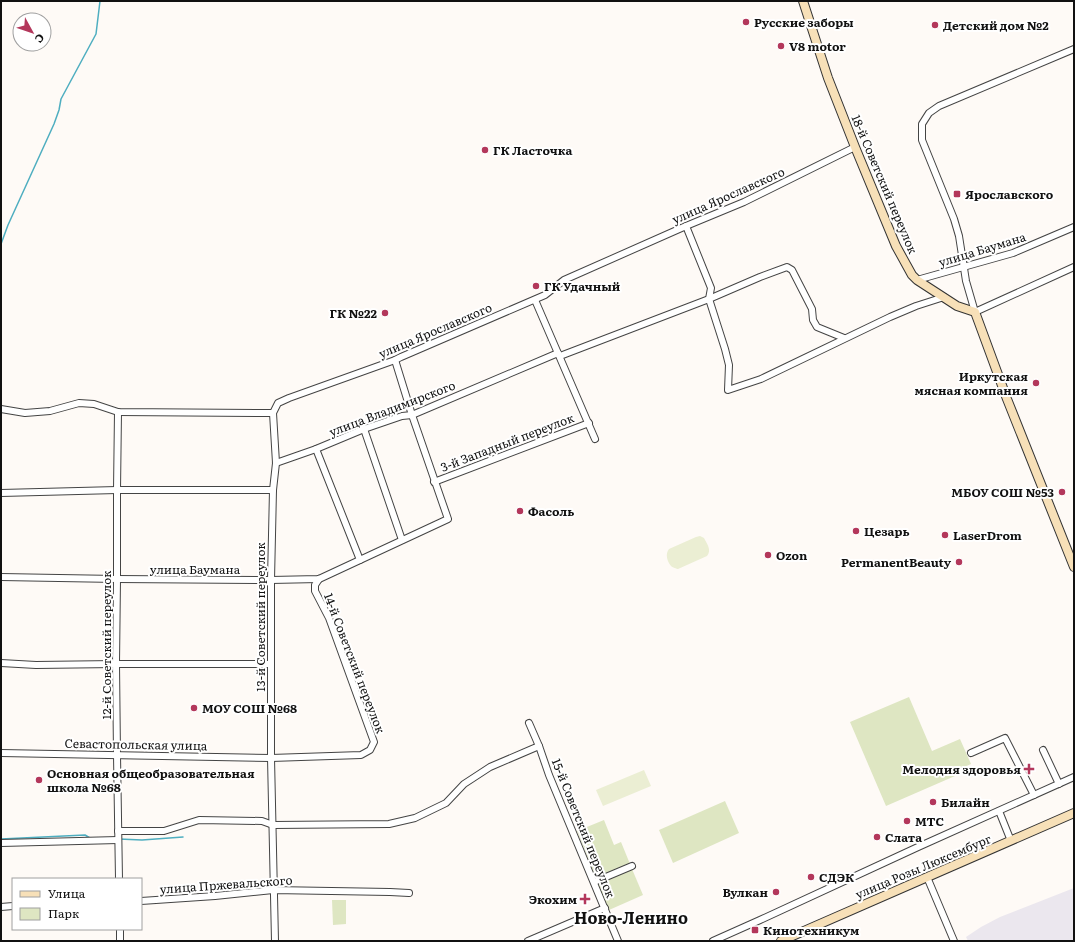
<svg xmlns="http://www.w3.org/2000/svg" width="1075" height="942" viewBox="0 0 1075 942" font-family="Literata,serif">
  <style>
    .industrial { fill: #ebe7ee }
    .green { fill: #dee6c2 }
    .pitch { fill: #ebeed3 }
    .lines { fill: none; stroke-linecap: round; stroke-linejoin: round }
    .stream { stroke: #4eaec0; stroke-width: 1.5 }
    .street-casing { stroke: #444; stroke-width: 8 }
    .secondary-casing { stroke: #333; stroke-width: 10 }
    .street { stroke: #fff; stroke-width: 6 }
    .secondary { stroke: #f7e0b8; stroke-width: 8 }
    .poi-dot { fill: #b3375b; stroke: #fff; stroke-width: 1.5 }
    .labels { text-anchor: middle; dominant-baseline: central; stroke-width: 4; stroke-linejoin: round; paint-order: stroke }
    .poi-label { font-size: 12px; font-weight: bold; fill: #111; stroke: #fff; text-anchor: start }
    .street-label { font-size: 12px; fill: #111; stroke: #fff }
    .district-label { font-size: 16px; font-weight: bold; fill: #111; stroke: #fff }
  </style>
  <rect width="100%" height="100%" fill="#fefaf6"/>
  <path class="industrial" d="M1074,888V941H968L966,937L981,927L1000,917Z"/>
  <g class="green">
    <path d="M909,697L932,751L960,739L971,764L953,772L955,776L886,806L850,722Z"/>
    <path d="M725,801L739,833L673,863L659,830Z"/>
    <path d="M604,820L614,845L621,842L630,864L596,878L577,831Z"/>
    <path d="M632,869L643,895L609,910L597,884Z"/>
    <path d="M332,900H346V924L333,925Z"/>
  </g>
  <g class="pitch">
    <path d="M700,536L704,538C707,544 712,550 707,556L678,569C677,569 672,567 671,566C667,561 665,554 669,549L696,537Z"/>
    <path d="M644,770L651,786L603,806L596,790Z"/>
  </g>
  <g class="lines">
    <g class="stream">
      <path d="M1,244L8,225L54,124L59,110L61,99L96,34L100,1"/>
      <path d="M1,839L85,835L90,838"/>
      <path d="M119,839L142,840L183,837"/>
    </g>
    <g class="street-casing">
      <g id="street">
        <path d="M1074,49L939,106L929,113L922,124V140L954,219L959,236L966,281L975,312L1074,267"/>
        <path d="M686,226L711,288L709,299L725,349L729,365L728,390L761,379L890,317L916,306L944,297"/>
        <path d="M917,280L1013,253L1074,227"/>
        <path d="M535,300L595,439"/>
        <path d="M560,356L709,299L760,277L787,267L792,270L812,309L813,320L817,327L844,338"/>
        <path d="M1,409L25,413L50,411L79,403L94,404L118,412L273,413"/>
        <path d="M118,412L117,490V579L116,664L117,755L119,879"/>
        <path d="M364,429L402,540"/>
        <path d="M316,449L360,560"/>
        <path d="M276,463L316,449L364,429L402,416L412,415L558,353"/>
        <path d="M434,482L589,423"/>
        <path d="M1,493L117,490H273"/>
        <path d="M1,577L117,579L271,580L319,579L448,519L412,415L395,360"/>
        <path d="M1,663L36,665L116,664H271"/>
        <path d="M529,723L539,746L549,775L618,941"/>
        <path d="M1043,750L1059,784"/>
        <path d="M1,753L271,758L361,755L370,750L374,742L329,618L315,591V585L319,579"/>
        <path d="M971,753L1005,738L1034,795"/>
        <path d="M999,811L1011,841"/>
        <path d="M118,831H164L199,820L262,821L273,825L389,824L415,818L446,803L464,784L490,767L539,746"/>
        <path d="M1,843L118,840"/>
        <path d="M927,877L954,941"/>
        <path d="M594,882L632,866"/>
        <path d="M141,901L215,896L273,890L390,892L409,893"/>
        <path d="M1,907L13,906"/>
        <path d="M120,929V941"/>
        <path d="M275,941L271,758V580L273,490L276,463L273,413L278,403L289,398L395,360L401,357L545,295L564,280L686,226L744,202L855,147"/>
        <path d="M528,941L605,908"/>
        <path d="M713,941L760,920L918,847L1074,777"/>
      </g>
    </g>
    <g class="secondary-casing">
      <g id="secondary">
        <path d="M803,1L828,78L855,147L896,246L912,275L917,280L957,306L975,312L1007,399L1074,567"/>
        <path d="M781,941L1074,813"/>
      </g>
    </g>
    <use href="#street" class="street"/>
    <use href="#secondary" class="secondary"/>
  </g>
  <g class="poi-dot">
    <circle cx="746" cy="22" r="4"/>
    <circle cx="935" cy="25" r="4"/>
    <circle cx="781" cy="46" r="4"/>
    <circle cx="485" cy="150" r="4"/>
    <rect x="953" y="190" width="8" height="8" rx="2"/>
    <circle cx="536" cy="286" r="4"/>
    <circle cx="385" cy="313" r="4"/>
    <circle cx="1036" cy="383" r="4"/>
    <circle cx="1062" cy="492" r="4"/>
    <circle cx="520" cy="511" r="4"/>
    <circle cx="856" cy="531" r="4"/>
    <circle cx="945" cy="535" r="4"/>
    <circle cx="768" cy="555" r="4"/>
    <circle cx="959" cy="562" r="4"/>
    <circle cx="194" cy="708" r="4"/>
    <path d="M1027 763h4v4h4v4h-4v4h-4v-4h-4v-4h4z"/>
    <circle cx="39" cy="780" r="4"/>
    <circle cx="933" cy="802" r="4"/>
    <circle cx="907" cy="821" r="4"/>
    <circle cx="877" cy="837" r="4"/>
    <circle cx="811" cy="877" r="4"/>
    <circle cx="776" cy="892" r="4"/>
    <path d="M583 893h4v4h4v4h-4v4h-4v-4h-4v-4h4z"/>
    <rect x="751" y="926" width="8" height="8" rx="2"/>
  </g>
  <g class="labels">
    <g class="poi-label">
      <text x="754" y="22">Русские заборы</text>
      <text x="943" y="25">Детский дом №2</text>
      <text x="789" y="46">V8 motor</text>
      <text x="493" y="150">ГК Ласточка</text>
      <text x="965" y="194">Ярославского</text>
      <text x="544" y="286">ГК Удачный</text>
      <text x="377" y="313" text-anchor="end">ГК №22</text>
      <text x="1028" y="376" text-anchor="end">Иркутская<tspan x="1028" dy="14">мясная компания</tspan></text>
      <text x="1054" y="492" text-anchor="end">МБОУ СОШ №53</text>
      <text x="528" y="511">Фасоль</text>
      <text x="864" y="531">Цезарь</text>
      <text x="953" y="535">LaseгDrom</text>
      <text x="776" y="555">Ozon</text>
      <text x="951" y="562" text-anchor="end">PermanentBeauty</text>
      <text x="202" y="708">МОУ СОШ №68</text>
      <text x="1021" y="769" text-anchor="end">Мелодия здоровья</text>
      <text x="47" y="773">Основная общеобразовательная<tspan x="47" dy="14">школа №68</tspan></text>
      <text x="941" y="802">Билайн</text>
      <text x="915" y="821">МТС</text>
      <text x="885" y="837">Слата</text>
      <text x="819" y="877">СДЭК</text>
      <text x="768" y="892" text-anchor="end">Вулкан</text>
      <text x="577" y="899" text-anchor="end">Экохим</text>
      <text x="763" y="930">Кинотехникум</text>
    </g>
    <g class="street-label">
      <text transform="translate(885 184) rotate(67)">18-й Советский переулок</text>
      <text transform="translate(728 195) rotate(-24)">улица Ярославского</text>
      <text transform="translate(982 249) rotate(-17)">улица Баумана</text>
      <text transform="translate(435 330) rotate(-23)">улица Ярославского</text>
      <text transform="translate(392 408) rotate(-21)">улица Владимирского</text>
      <text transform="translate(507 442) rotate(-21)">3-й Западный переулок</text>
      <text x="195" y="569">улица Баумана</text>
      <text transform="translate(260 617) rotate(-90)">13-й Советский переулок</text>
      <text transform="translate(106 645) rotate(-90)">12-й Советский переулок</text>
      <text transform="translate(355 663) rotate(69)">14-й Советский переулок</text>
      <text transform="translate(136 744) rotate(1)">Севастопольская улица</text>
      <text transform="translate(584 828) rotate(68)">15-й Советский переулок</text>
      <text transform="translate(923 866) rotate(-23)">улица Розы Люксембург</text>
      <text transform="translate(226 884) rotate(-4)">улица Пржевальского</text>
    </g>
    <g class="district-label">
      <text x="631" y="917">Ново-Ленино</text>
    </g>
  </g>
  <rect width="1075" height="942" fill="none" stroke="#111111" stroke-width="4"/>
  <rect x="12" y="878" width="130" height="52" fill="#ffffff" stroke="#a0a0a0"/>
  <rect x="20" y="891" width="20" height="6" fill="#f7e0b8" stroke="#a0a0a0"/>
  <text x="48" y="898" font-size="12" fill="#111111">Улица</text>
  <rect x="20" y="908" width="20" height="12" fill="#dee6c2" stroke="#a0a0a0"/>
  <text x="48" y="918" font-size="12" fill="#111111">Парк</text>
  <g transform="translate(32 32) rotate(130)"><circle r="19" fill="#ffffff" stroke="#a0a0a0"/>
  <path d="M0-3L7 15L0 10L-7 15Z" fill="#b3375b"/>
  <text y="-6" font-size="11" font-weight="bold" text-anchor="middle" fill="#111111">С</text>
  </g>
</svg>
